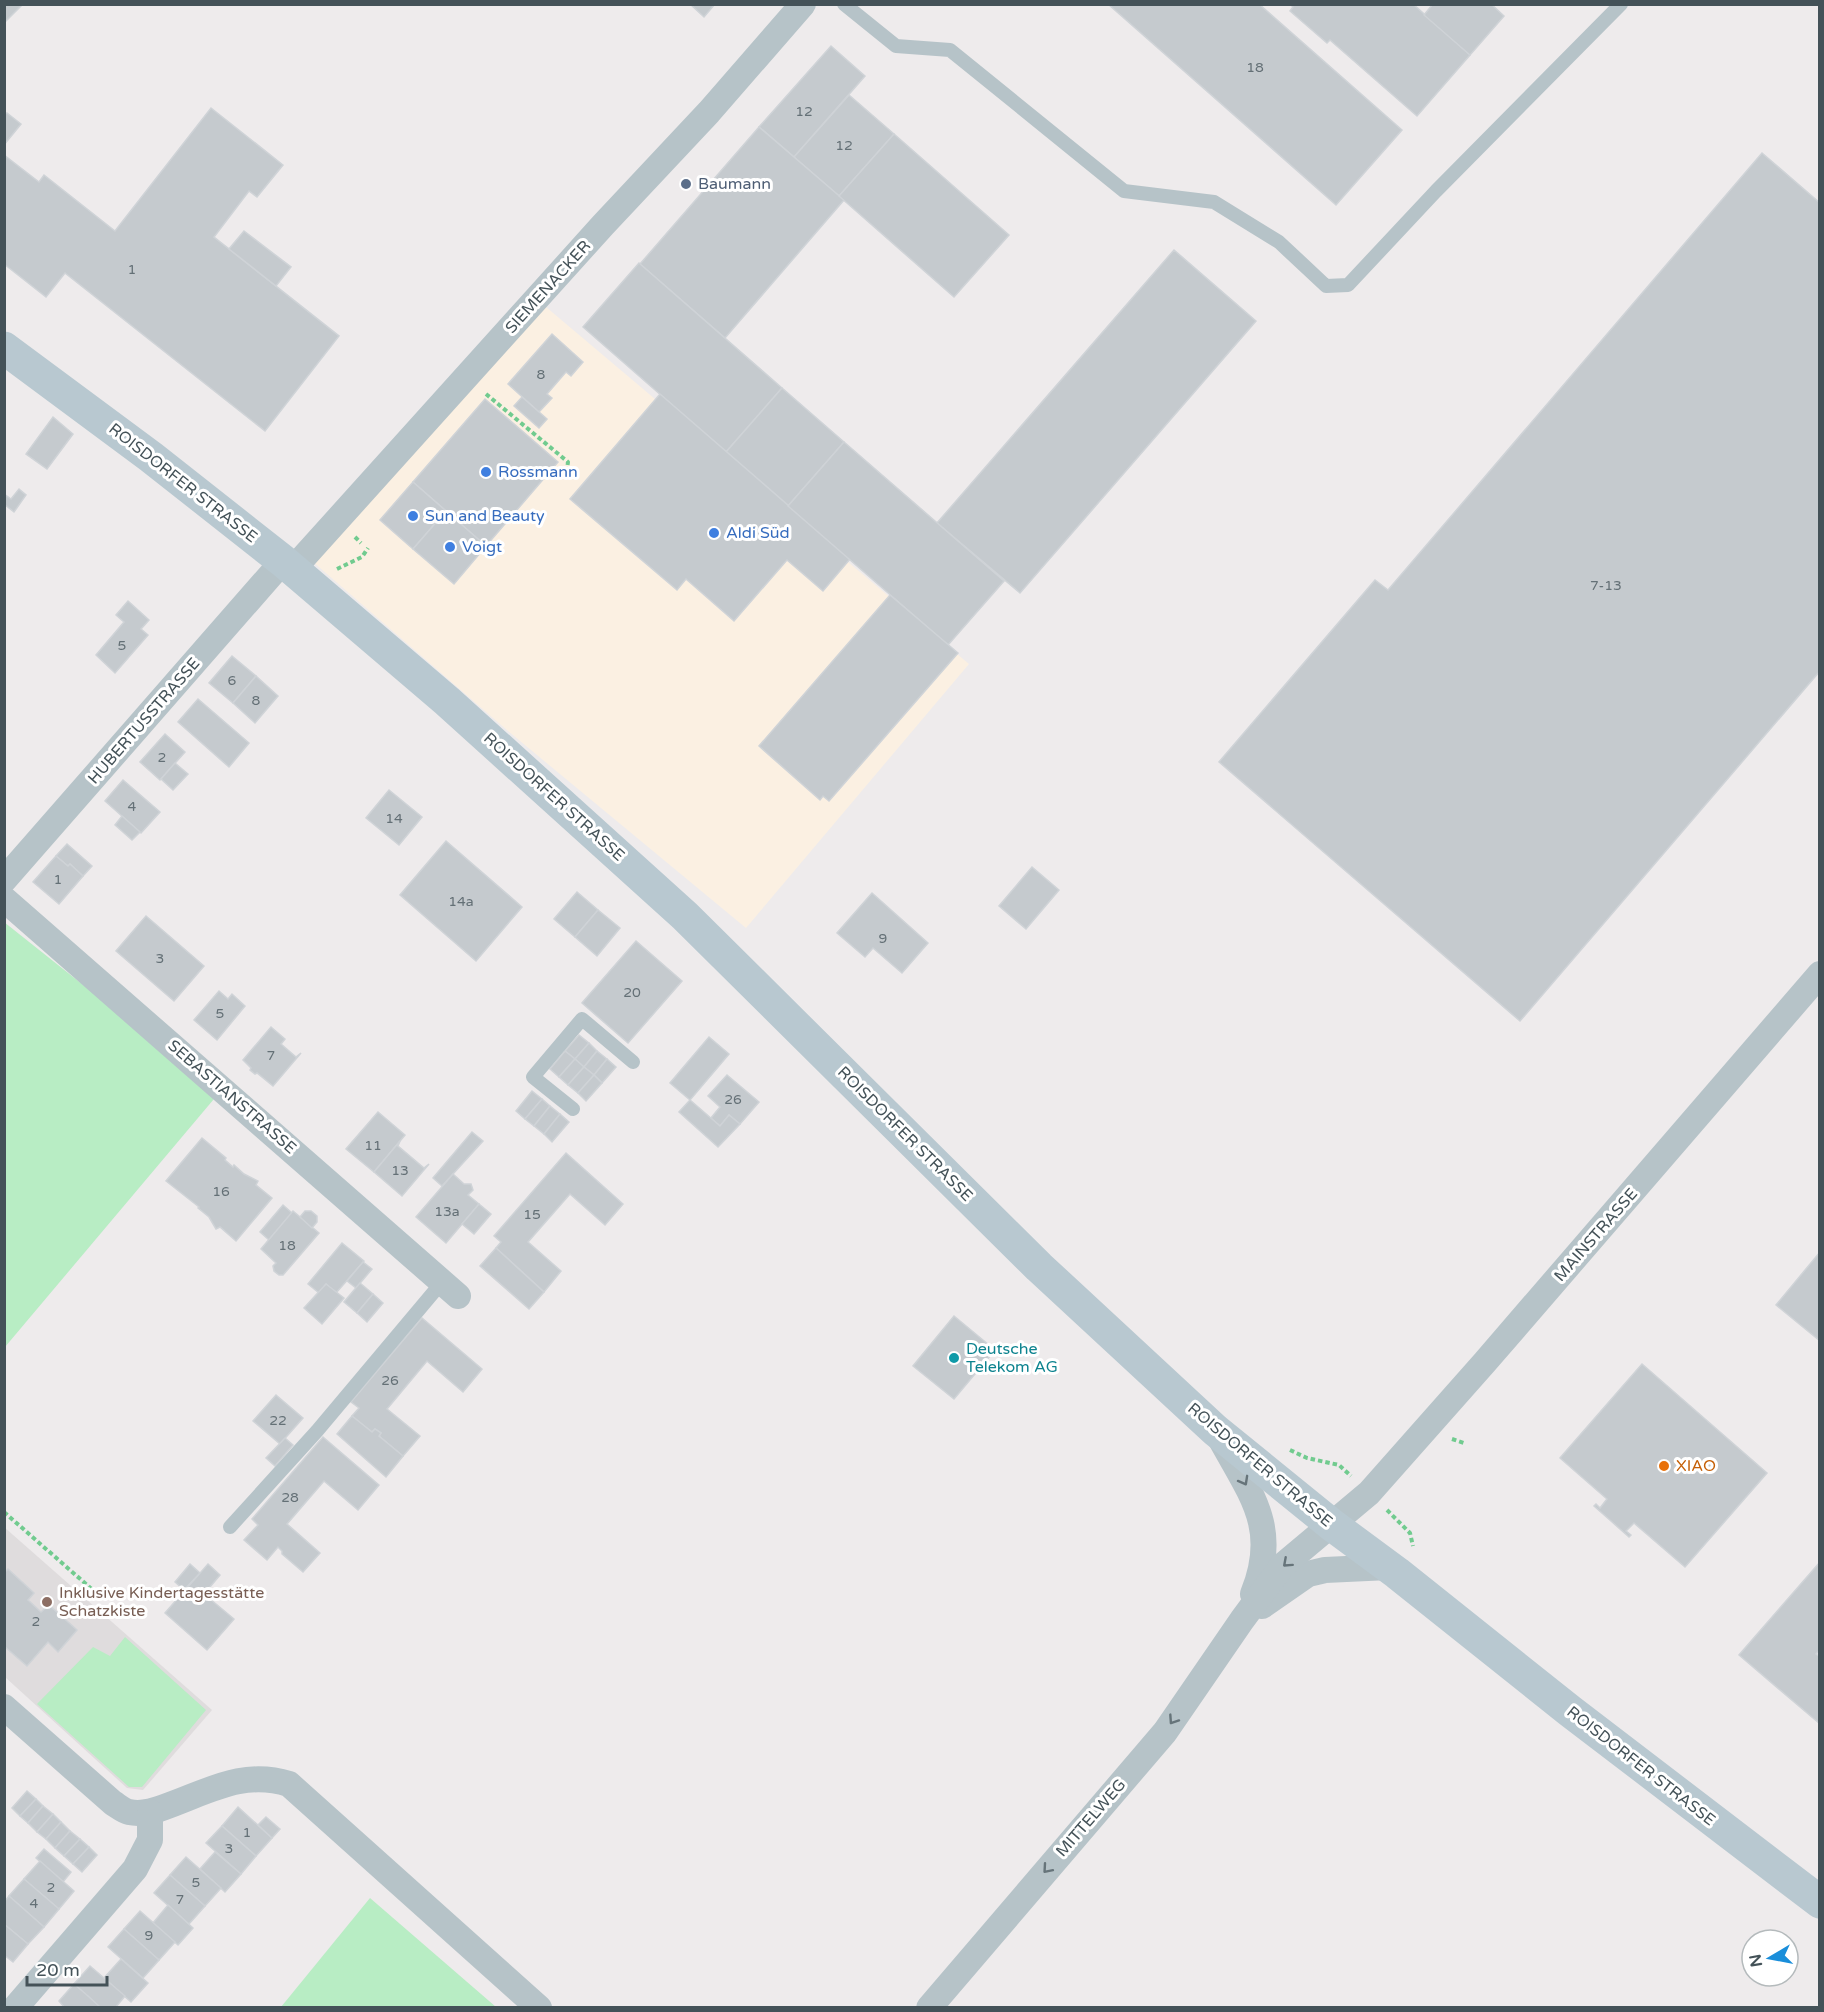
<svg xmlns="http://www.w3.org/2000/svg" width="1824" height="2012" viewBox="0 0 1824 2012" font-family="'Varela Round',sans-serif">
  <style>
    .commercial { fill: #fbf0e2 }
    .education { fill: #dfdcdd }
    .green { fill: #b8edc4 }
    .building { fill: #c5cace; stroke: #cfd3d7; stroke-width: 1.5 }
    .lines { fill: none; stroke-linecap: round; stroke-linejoin: round }
    .path { stroke: #71cb8f; stroke-width: 4; stroke-dasharray: 4.5 3; stroke-linecap: butt }
    .service { stroke: #b6c3c8; stroke-width: 14 }
    .minor { stroke: #b6c3c8; stroke-width: 26 }
    .secondary { stroke: #b8c8d0; stroke-width: 33 }
    .oneway { stroke: #66747a }
    .service-dot { fill: #5c6f8a; stroke: #fff; stroke-width: 2 }
    .shop-dot { fill: #3f7fe0; stroke: #fff; stroke-width: 2 }
    .culture-dot { fill: #0f9aa8; stroke: #fff; stroke-width: 2 }
    .food-dot { fill: #e8710a; stroke: #fff; stroke-width: 2 }
    .education-dot { fill: #8d6e63; stroke: #fff; stroke-width: 2 }
    .labels { text-anchor: middle; dominant-baseline: central; stroke-width: 6; stroke-linejoin: round; paint-order: stroke }
    .number-label { font-size: 14px; fill: #647076 }
    .service-label { font-size: 16px; fill: #4e5e75; stroke: #fff; text-anchor: start }
    .street-label { font-size: 16px; fill: #445258; stroke: #fff }
    .shop-label { font-size: 16px; fill: #366cbe; stroke: #fff; text-anchor: start }
    .culture-label { font-size: 16px; fill: #0d838f; stroke: #fff; text-anchor: start }
    .food-label { font-size: 16px; fill: #c56008; stroke: #fff; text-anchor: start }
    .education-label { font-size: 16px; fill: #785e54; stroke: #fff; text-anchor: start }
  </style>
  <rect width="100%" height="100%" fill="#eeebec"/>
  <path class="commercial" d="M546,307L969,664L746,928L508,731L312,561Z"/>
  <path class="education" d="M4,1527L212,1710L143,1790L127,1788L5,1677Z"/>
  <g class="green">
    <path d="M4,922L219,1093L5,1347H4Z"/>
    <path d="M125,1637L206,1710L142,1787H129L37,1704L93,1647L110,1656Z"/>
    <path d="M370,1898L496,2007H281Z"/>
  </g>
  <g class="building">
    <path d="M4,4H23L4,23Z"/>
    <path d="M690,4H715L704,17Z"/>
    <path d="M1108,4H1259L1402,130L1336,205Z"/>
    <path d="M1290,4H1413L1470,55L1417,116L1330,40L1327,43L1290,11L1293,7Z"/>
    <path d="M1433,4H1491L1504,16L1470,55L1424,15Z"/>
    <path d="M831,46L865,76L794,157L759,127Z"/>
    <path d="M849,95L894,134L839,196L794,157Z"/>
    <path d="M211,108L283,165L257,197L249,191L214,237L339,336L265,431L65,273L46,297L4,264V155L39,182L44,175L115,231Z"/>
    <path d="M7,113L21,124L4,145V115Z"/>
    <path d="M759,127L844,200L725,338L640,264Z"/>
    <path d="M894,134L1009,235L954,297L839,196Z"/>
    <path d="M1762,153L1820,203V671L1520,1021L1219,762L1375,580L1388,590Z"/>
    <path d="M244,231L291,267L276,286L229,249Z"/>
    <path d="M1174,250L1256,321L1020,593L937,523Z"/>
    <path d="M639,263L782,388L726,452L583,327Z"/>
    <path d="M552,334L583,362L571,376L566,372L547,394L552,398L539,412L508,384Z"/>
    <path d="M782,388L844,442L788,506L726,452Z"/>
    <path d="M660,394L850,559L823,591L787,560L734,621L686,579L677,590L570,499Z"/>
    <path d="M522,397L547,419L539,428L514,406Z"/>
    <path d="M485,399L558,462L486,546L413,482Z"/>
    <path d="M53,417L73,434L47,469L26,454Z"/>
    <path d="M844,442L1004,581L948,645L788,506Z"/>
    <path d="M413,482L446,511L413,549L380,520Z"/>
    <path d="M19,489L26,495L14,512L4,504V494L11,499Z"/>
    <path d="M446,511L486,546L454,584L413,549Z"/>
    <path d="M890,595L958,653L829,801L823,796L820,800L759,746Z"/>
    <path d="M128,601L149,620L141,629L148,635L115,673L96,655L124,622L116,615Z"/>
    <path d="M232,656L256,676L233,703L209,683Z"/>
    <path d="M256,676L278,696L255,723L233,703Z"/>
    <path d="M198,699L249,743L229,767L178,722Z"/>
    <path d="M165,734L185,752L160,780L140,762Z"/>
    <path d="M175,763L188,774L173,790L161,779Z"/>
    <path d="M123,780L160,812L141,833L105,801Z"/>
    <path d="M389,790L422,817L399,845L366,818Z"/>
    <path d="M122,816L140,832L132,840L115,825Z"/>
    <path d="M446,841L522,907L476,961L400,895Z"/>
    <path d="M67,844L92,866L83,876L70,864L68,866L56,856Z"/>
    <path d="M56,856L68,866L70,864L83,876L59,904L33,882Z"/>
    <path d="M1032,867L1059,890L1026,929L999,906Z"/>
    <path d="M577,892L598,910L575,937L554,919Z"/>
    <path d="M872,893L928,943L902,973L873,948L865,957L837,933Z"/>
    <path d="M598,910L620,928L597,956L575,937Z"/>
    <path d="M146,916L204,966L174,1001L116,951Z"/>
    <path d="M636,941L682,981L628,1043L582,1003Z"/>
    <path d="M219,991L228,999L232,994L245,1006L217,1040L194,1020Z"/>
    <path d="M271,1027L285,1039L281,1044L296,1057L301,1053L273,1086L257,1073L255,1074L250,1070L251,1068L243,1060Z"/>
    <path d="M579,1035L589,1043L575,1059L565,1051Z"/>
    <path d="M709,1037L729,1054L690,1100L670,1083Z"/>
    <path d="M589,1043L597,1051L584,1067L575,1059Z"/>
    <path d="M565,1051L575,1059L559,1077L550,1069Z"/>
    <path d="M597,1051L607,1059L594,1075L584,1067Z"/>
    <path d="M575,1059L584,1067L568,1085L559,1077Z"/>
    <path d="M607,1059L616,1067L602,1083L594,1075Z"/>
    <path d="M584,1067L594,1075L578,1093L568,1085Z"/>
    <path d="M594,1075L602,1083L586,1101L578,1093Z"/>
    <path d="M727,1075L759,1102L740,1124L729,1115L720,1126L711,1118L720,1107L708,1096Z"/>
    <path d="M532,1091L542,1099L525,1119L516,1111Z"/>
    <path d="M542,1099L550,1106L534,1126L525,1119Z"/>
    <path d="M690,1100L720,1126L729,1115L740,1124L718,1147L679,1112Z"/>
    <path d="M550,1106L560,1114L544,1134L534,1126Z"/>
    <path d="M378,1112L405,1135L374,1172L346,1149Z"/>
    <path d="M560,1114L569,1122L552,1142L544,1134Z"/>
    <path d="M472,1132L483,1141L442,1186L433,1178Z"/>
    <path d="M202,1138L226,1158L225,1160L233,1167L234,1165L244,1174L258,1181L256,1185L272,1198L236,1241L220,1227L216,1229L209,1217L198,1208L199,1207L166,1181Z"/>
    <path d="M400,1141L398,1146L424,1168L429,1164L402,1196L374,1172Z"/>
    <path d="M566,1153L623,1204L605,1225L570,1194L528,1242L561,1271L544,1292L496,1248L501,1242L494,1236Z"/>
    <path d="M453,1174L464,1184H471L473,1190L468,1195L479,1204L446,1243L416,1217Z"/>
    <path d="M479,1204L491,1214L474,1234L462,1224Z"/>
    <path d="M283,1205L292,1213L269,1240L260,1232Z"/>
    <path d="M293,1211L319,1233L283,1275H279L274,1271L273,1266L276,1263L261,1249Z"/>
    <path d="M305,1211H311L317,1216V1222L312,1228L300,1217Z"/>
    <path d="M342,1243L364,1261L336,1293L326,1284L319,1293L308,1284Z"/>
    <path d="M496,1248L544,1292L529,1309L480,1266Z"/>
    <path d="M1820,1252V1341L1776,1305Z"/>
    <path d="M363,1262L372,1269L356,1288L347,1281Z"/>
    <path d="M360,1283L373,1294L357,1313L344,1302Z"/>
    <path d="M326,1284L344,1298L322,1324L304,1308Z"/>
    <path d="M373,1294L383,1303L367,1322L357,1313Z"/>
    <path d="M954,1316L995,1350L954,1399L913,1366Z"/>
    <path d="M422,1318L482,1369L463,1392L427,1361L387,1409L420,1436L403,1456L379,1436L381,1433L375,1429L372,1432L352,1416L359,1408L351,1402Z"/>
    <path d="M1642,1364L1767,1473L1685,1567L1634,1523L1626,1531L1631,1535L1629,1537L1611,1521L1594,1506L1596,1504L1600,1508L1607,1499L1560,1458Z"/>
    <path d="M276,1395L303,1418L280,1444L253,1421Z"/>
    <path d="M352,1416L372,1432L375,1429L381,1433L379,1436L403,1456L386,1477L337,1434Z"/>
    <path d="M323,1437L379,1485L358,1510L324,1481L287,1524L320,1553L303,1572L282,1554V1551L278,1547L267,1560L244,1540L258,1525L252,1519Z"/>
    <path d="M285,1438L293,1445L275,1466L266,1458Z"/>
    <path d="M1820,1562V1650L1816,1654L1820,1657V1724L1739,1655Z"/>
    <path d="M190,1564L200,1573L184,1590L175,1582Z"/>
    <path d="M208,1564L220,1575L204,1594L234,1619L207,1650L165,1613Z"/>
    <path d="M8,1569L34,1593L28,1600L41,1612L49,1605L77,1630L58,1652L48,1642L27,1666L4,1646V1573Z"/>
    <path d="M27,1791L36,1799L20,1816L12,1808Z"/>
    <path d="M36,1799L43,1806L28,1823L20,1816Z"/>
    <path d="M43,1806L53,1814L37,1832L28,1823Z"/>
    <path d="M238,1807L272,1838L256,1856L222,1826Z"/>
    <path d="M53,1814L61,1822L46,1839L37,1832Z"/>
    <path d="M266,1817L280,1829L272,1838L258,1825Z"/>
    <path d="M61,1822L70,1831L55,1848L46,1839Z"/>
    <path d="M222,1826L256,1856L241,1874L206,1843Z"/>
    <path d="M70,1831L80,1839L64,1856L55,1848Z"/>
    <path d="M80,1839L89,1847L73,1864L64,1856Z"/>
    <path d="M89,1847L97,1855L82,1872L73,1864Z"/>
    <path d="M44,1849L71,1872L63,1882L36,1858Z"/>
    <path d="M215,1852L241,1874L225,1892L200,1869Z"/>
    <path d="M186,1857L221,1888L205,1906L170,1875Z"/>
    <path d="M40,1861L74,1891L59,1909L24,1879Z"/>
    <path d="M170,1875L205,1906L189,1924L154,1893Z"/>
    <path d="M24,1879L59,1909L44,1927L9,1896Z"/>
    <path d="M9,1896L44,1927L28,1944L4,1924V1902Z"/>
    <path d="M168,1905L193,1928L178,1945L153,1923Z"/>
    <path d="M140,1911L175,1942L159,1960L124,1929Z"/>
    <path d="M4,1924L28,1944L13,1962L4,1955Z"/>
    <path d="M124,1929L159,1960L143,1978L108,1947Z"/>
    <path d="M121,1959L148,1983L131,2002L104,1978Z"/>
    <path d="M90,1966L125,1996L115,2008H101L74,1984Z"/>
    <path d="M74,1984L88,1996L101,2008H65L59,2001Z"/>
  </g>
  <g class="lines">
    <g class="path">
      <path d="M486,394L568,462L567,469"/>
      <path d="M355,537L361,543"/>
      <path d="M337,569L362,557L368,548"/>
      <path d="M1452,1439L1464,1443"/>
      <path d="M1290,1450L1307,1458L1339,1465L1351,1476"/>
      <path d="M1387,1510L1410,1533L1413,1546"/>
      <path d="M4,1512L95,1592"/>
    </g>
    <g class="service">
      <path d="M844,4L896,46L950,50L1124,191L1214,202L1279,242L1326,286L1348,285L1436,191L1621,4"/>
      <path d="M573,1109L533,1077L582,1019L633,1062"/>
      <path d="M230,1527L317,1431L443,1281"/>
    </g>
    <g class="minor">
      <path d="M293,569L603,225L709,112L803,4"/>
      <path d="M4,880L283,561"/>
      <path d="M4,899L458,1296"/>
      <path d="M1220,1438C1251,1495 1280,1528 1253,1594"/>
      <path d="M1262,1606L1308,1574L1325,1570L1389,1567"/>
      <path d="M4,1707L113,1803C118,1806 124,1811 129,1812C143,1815 157,1810 170,1805C211,1790 244,1770 289,1784L539,2008"/>
      <path d="M15,2008L135,1869L150,1840V1812"/>
      <path d="M929,2008L1165,1732L1242,1620L1282,1566L1369,1493L1485,1362L1820,974"/>
    </g>
    <path class="secondary" d="M4,348L151,457L283,561L447,701L685,916L1039,1267L1215,1430L1332,1525L1397,1573L1570,1711L1820,1902"/>
  </g>
  <defs><path id="oneway-chevron" d="M-2-3.5L2.5 0L-2 3.5" fill="none" stroke-width="1.6" stroke-linecap="round" stroke-linejoin="round" transform="scale(1.5)"/></defs>
  <g class="oneway">
    <use href="#oneway-chevron" transform="translate(1244 1481) rotate(61)"/>
    <use href="#oneway-chevron" transform="translate(1287 1563) rotate(138)"/>
    <use href="#oneway-chevron" transform="translate(1173 1720) rotate(124)"/>
    <use href="#oneway-chevron" transform="translate(1047 1869) rotate(131)"/>
  </g>
  <circle class="service-dot" cx="686" cy="184" r="6"/>
  <g class="shop-dot">
    <circle cx="486" cy="472" r="6"/>
    <circle cx="413" cy="516" r="6"/>
    <circle cx="714" cy="533" r="6"/>
    <circle cx="450" cy="547" r="6"/>
  </g>
  <circle class="culture-dot" cx="954" cy="1358" r="6"/>
  <circle class="food-dot" cx="1664" cy="1466" r="6"/>
  <circle class="education-dot" cx="47" cy="1602" r="6"/>
  <g class="labels">
    <g class="number-label">
      <text x="1255" y="67">18</text>
      <text x="804" y="111">12</text>
      <text x="844" y="145">12</text>
      <text x="132" y="269">1</text>
      <text x="541" y="374">8</text>
      <text x="1606" y="585">7-13</text>
      <text x="122" y="645">5</text>
      <text x="232" y="680">6</text>
      <text x="256" y="700">8</text>
      <text x="162" y="757">2</text>
      <text x="132" y="806">4</text>
      <text x="394" y="818">14</text>
      <text x="58" y="879">1</text>
      <text x="461" y="901">14a</text>
      <text x="883" y="938">9</text>
      <text x="160" y="958">3</text>
      <text x="632" y="992">20</text>
      <text x="220" y="1013">5</text>
      <text x="271" y="1055">7</text>
      <text x="733" y="1099">26</text>
      <text x="373" y="1145">11</text>
      <text x="400" y="1170">13</text>
      <text x="221" y="1191">16</text>
      <text x="447" y="1211">13a</text>
      <text x="532" y="1214">15</text>
      <text x="287" y="1245">18</text>
      <text x="390" y="1380">26</text>
      <text x="278" y="1420">22</text>
      <text x="290" y="1497">28</text>
      <text x="36" y="1621">2</text>
      <text x="247" y="1832">1</text>
      <text x="229" y="1848">3</text>
      <text x="196" y="1882">5</text>
      <text x="51" y="1887">2</text>
      <text x="180" y="1899">7</text>
      <text x="34" y="1903">4</text>
      <text x="149" y="1935">9</text>
    </g>
    <g class="service-label">
      <text x="698" y="184">Baumann</text>
    </g>
    <g class="street-label">
      <text transform="translate(548 287) rotate(-48)">SIEMENACKER</text>
      <text transform="translate(183 483) rotate(38)">ROISDORFER STRASSE</text>
      <text transform="translate(144 721) rotate(-49)">HUBERTUSSTRASSE</text>
      <text transform="translate(554 797) rotate(42)">ROISDORFER STRASSE</text>
      <text transform="translate(232 1097) rotate(41)">SEBASTIANSTRASSE</text>
      <text transform="translate(905 1134) rotate(45)">ROISDORFER STRASSE</text>
      <text transform="translate(1596 1235) rotate(-49)">MAINSTRASSE</text>
      <text transform="translate(1260 1465) rotate(40)">ROISDORFER STRASSE</text>
      <text transform="translate(1641 1766) rotate(38)">ROISDORFER STRASSE</text>
      <text transform="translate(1091 1818) rotate(-49)">MITTELWEG</text>
    </g>
    <g class="shop-label">
      <text x="498" y="472">Rossmann</text>
      <text x="425" y="516">Sun and Beauty</text>
      <text x="726" y="533">Aldi Süd</text>
      <text x="462" y="547">Voigt</text>
    </g>
    <g class="culture-label">
      <text x="966" y="1349">Deutsche<tspan x="966" dy="18">Telekom AG</tspan></text>
    </g>
    <g class="food-label">
      <text x="1676" y="1466">XIAO</text>
    </g>
    <g class="education-label">
      <text x="59" y="1593">Inklusive Kindertagesstätte<tspan x="59" dy="18">Schatzkiste</tspan></text>
    </g>
  </g>
  <rect width="1824" height="2012" fill="none" stroke="#445258" stroke-width="12"/>
  <g transform="translate(1770 1958) rotate(260)"><circle r="28" fill="#ffffff" stroke="#b4babc" stroke-width="1.5"/>
  <path d="M0-4.5L10 22L0 15L-10 22Z" fill="#1a8eda"/>
  <text y="-9" font-size="16" font-weight="bold" text-anchor="middle" fill="#445258">N</text>
  </g>
  <path d="M27 1976v9h80v-9" fill="none" stroke="#445258" stroke-width="3"/>
  <text x="36" y="1976" font-size="18" fill="#445258" stroke="#ffffff" stroke-width="4.5" paint-order="stroke">20 m</text>
</svg>
